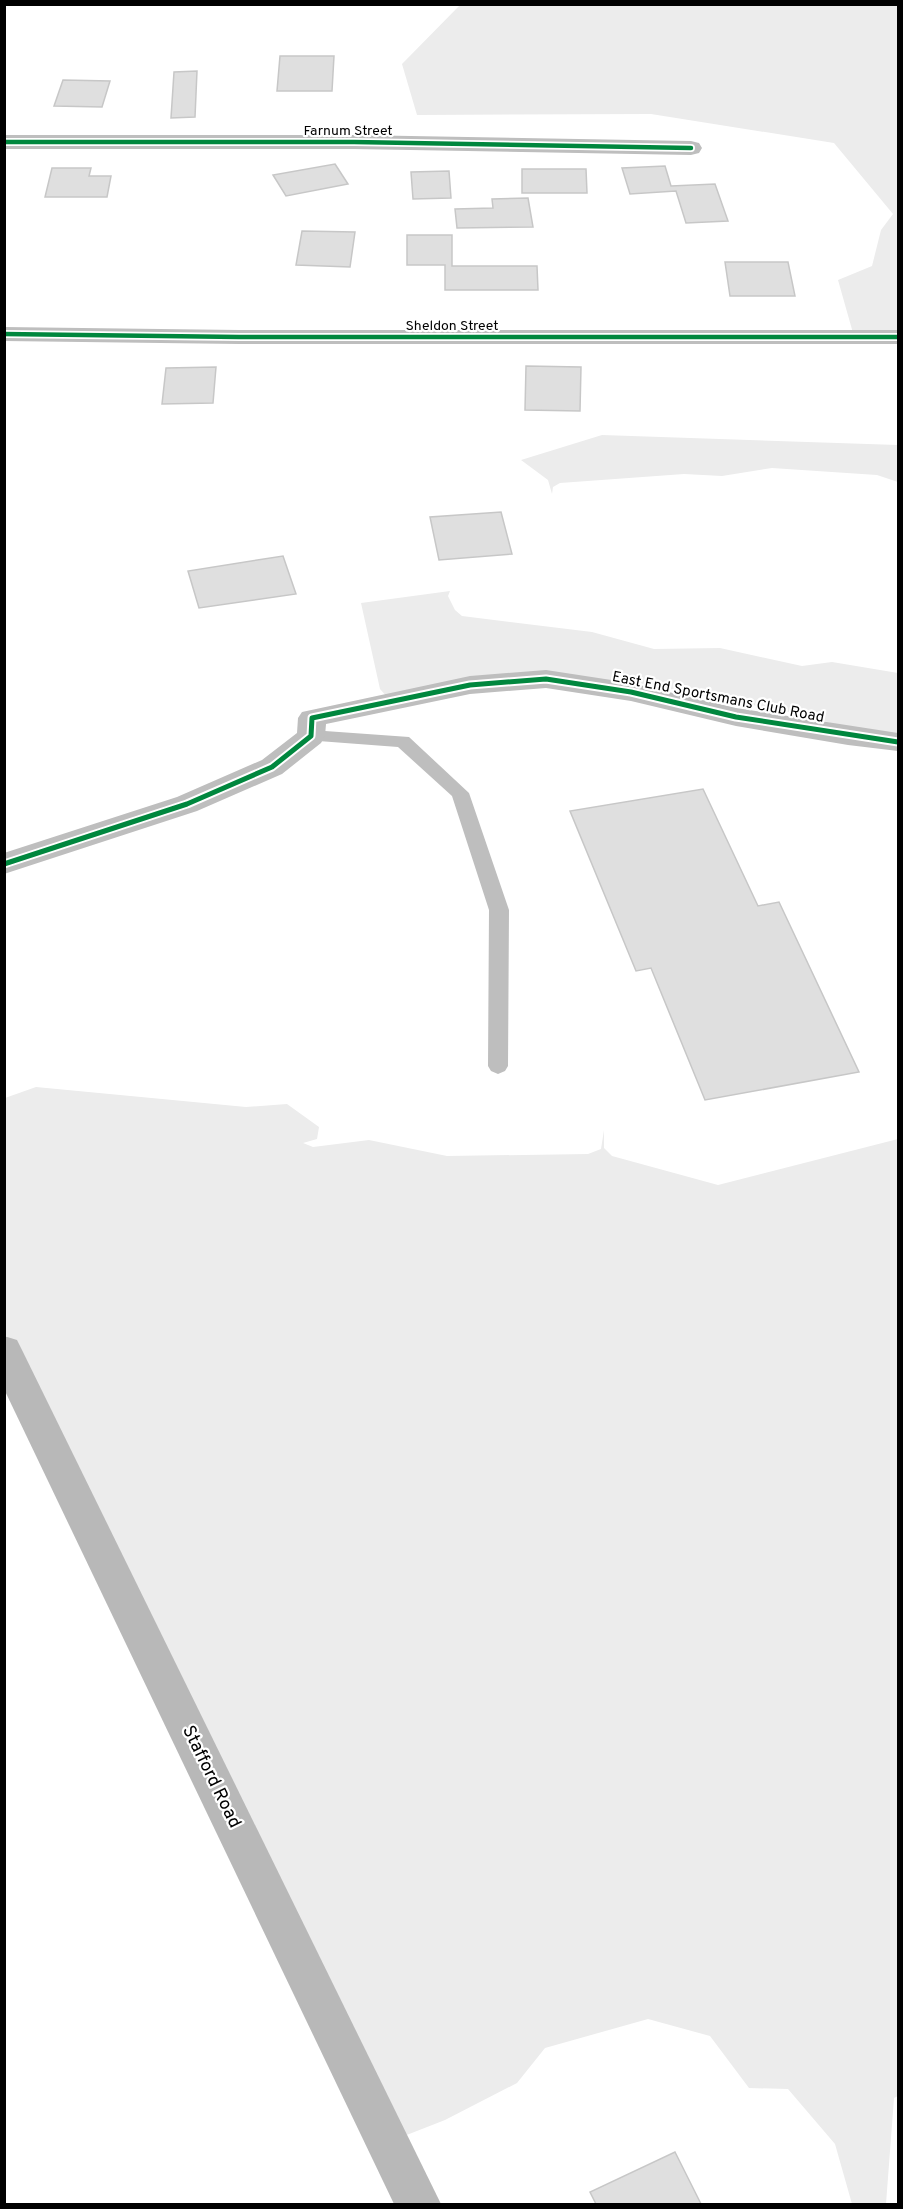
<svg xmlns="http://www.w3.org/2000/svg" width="903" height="2209" viewBox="0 0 903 2209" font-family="Overpass,sans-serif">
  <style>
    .green { fill: #ececec }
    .building { fill: #dfdfdf; stroke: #c7c7c7; stroke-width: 1.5 }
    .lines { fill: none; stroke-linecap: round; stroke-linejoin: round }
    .service { fill: #bebebe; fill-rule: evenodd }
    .minor { fill: #bebebe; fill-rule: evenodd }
    .secondary { fill: #b8b8b8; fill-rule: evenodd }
    .cycleway-far1-casing { stroke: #fff; stroke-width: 8 }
    .cycleway-casing { stroke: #fff; stroke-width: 9 }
    .cycleway-far1 { stroke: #00873e; stroke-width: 4.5 }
    .cycleway { stroke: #00873e; stroke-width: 5 }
    .labels { text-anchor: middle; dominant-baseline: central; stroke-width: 4.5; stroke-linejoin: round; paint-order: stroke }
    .far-street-label { font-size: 14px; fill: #000; stroke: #fff }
    .street-label { font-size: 15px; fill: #000; stroke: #fff }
    .near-street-label { font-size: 18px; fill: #000; stroke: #fff }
  </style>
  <rect width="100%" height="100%" fill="#fff"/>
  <g class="green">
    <path d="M460,5H898V333H853L838,280L872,266L881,230L893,214L834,143L651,114L417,115L402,64Z"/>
    <path d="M602,435L898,445V482L877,475L772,468L722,476L684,474L560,483L553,487L552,494L548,480L521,460Z"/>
    <path d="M450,591L448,596L455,610L462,616L592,632L654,649L720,648L802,666L832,662L898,673V736L867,734L804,715L634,682L556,678L388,698L380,689L361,603Z"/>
    <path d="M36,1087L246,1107L287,1104L319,1127L317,1139L303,1143L313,1147L369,1140L447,1156L588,1154L601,1149L604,1130V1148L612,1156L718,1185L898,1139V2096L894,2098L886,2204H852L835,2144L788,2089L749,2088L710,2036L648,2019L545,2048L517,2083L445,2120L399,2138L387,2131L5,1333V1098Z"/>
  </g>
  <g class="building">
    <path d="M280,56H334L332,91H277Z"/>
    <path d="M197,71L195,117L171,118L174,72Z"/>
    <path d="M63,80L110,81L102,107L54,106Z"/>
    <path d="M335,164L348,184L286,196L273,175Z"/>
    <path d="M665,166L671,186L715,184L728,221L686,223L676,191L630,194L622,168Z"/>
    <path d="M52,168H91L89,176H111L107,197H45Z"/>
    <path d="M522,169H586L587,193H522Z"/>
    <path d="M449,171L451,198L413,199L411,172Z"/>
    <path d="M528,198L533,227L457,228L455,209L493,208L492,199Z"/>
    <path d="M302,231L355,232L350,267L296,265Z"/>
    <path d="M407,235H452V266H537L538,290H445V265H407Z"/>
    <path d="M725,262H788L795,296H730Z"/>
    <path d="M526,366L581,367L580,411L525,410Z"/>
    <path d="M216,367L213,403L162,404L166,368Z"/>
    <path d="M501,512L512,554L439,560L430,517Z"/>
    <path d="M283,556L296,594L199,608L188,571Z"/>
    <path d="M703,789L758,906L779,902L859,1072L705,1100L651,968L636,971L570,811Z"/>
    <path d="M675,2152L701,2204H596L590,2192Z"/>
  </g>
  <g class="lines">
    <path class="service" d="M311,730L409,737L469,793L509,910L508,1066L505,1071L498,1074L491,1071L488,1066L489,910L452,796L398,747L305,740L302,736L305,732Z"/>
    <g class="minor">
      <path d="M4,135H354L691,141L699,143L702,148L699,153L691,155L354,149H4Z"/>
      <path d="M4,327L239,330H898V344H239L4,341Z"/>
      <path d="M546,670L631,683L736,708L898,733V751L848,745L736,726L631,701L546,688L470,694L326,724L325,736L321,743L282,774L197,811L4,874V853L177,797L262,760L297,733L298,718L302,712L470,676Z"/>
    </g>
    <path class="secondary" d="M4,1336L17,1340L22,1350L441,2204H394L4,1389Z"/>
    <g class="cycleway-far1-casing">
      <g id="cycleway-far1">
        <path d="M4,142H354L691,148"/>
        <path d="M4,334L239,337H898"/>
      </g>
    </g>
    <g class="cycleway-casing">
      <path id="cycleway" d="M4,864L187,804L272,767L311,736L312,718L470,685L546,679L631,692L736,717L898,742"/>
    </g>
    <use href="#cycleway-far1" class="cycleway-far1"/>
    <use href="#cycleway" class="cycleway"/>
  </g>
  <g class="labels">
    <g class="far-street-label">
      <text x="348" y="131">Farnum Street</text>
      <text x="452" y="326">Sheldon Street</text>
    </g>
    <g class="street-label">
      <text transform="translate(718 698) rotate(11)">East End Sportsmans Club Road</text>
    </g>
    <g class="near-street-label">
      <text transform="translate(211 1777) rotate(64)">Stafford Road</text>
    </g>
  </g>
  <rect width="903" height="2209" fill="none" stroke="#000000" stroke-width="12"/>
</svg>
